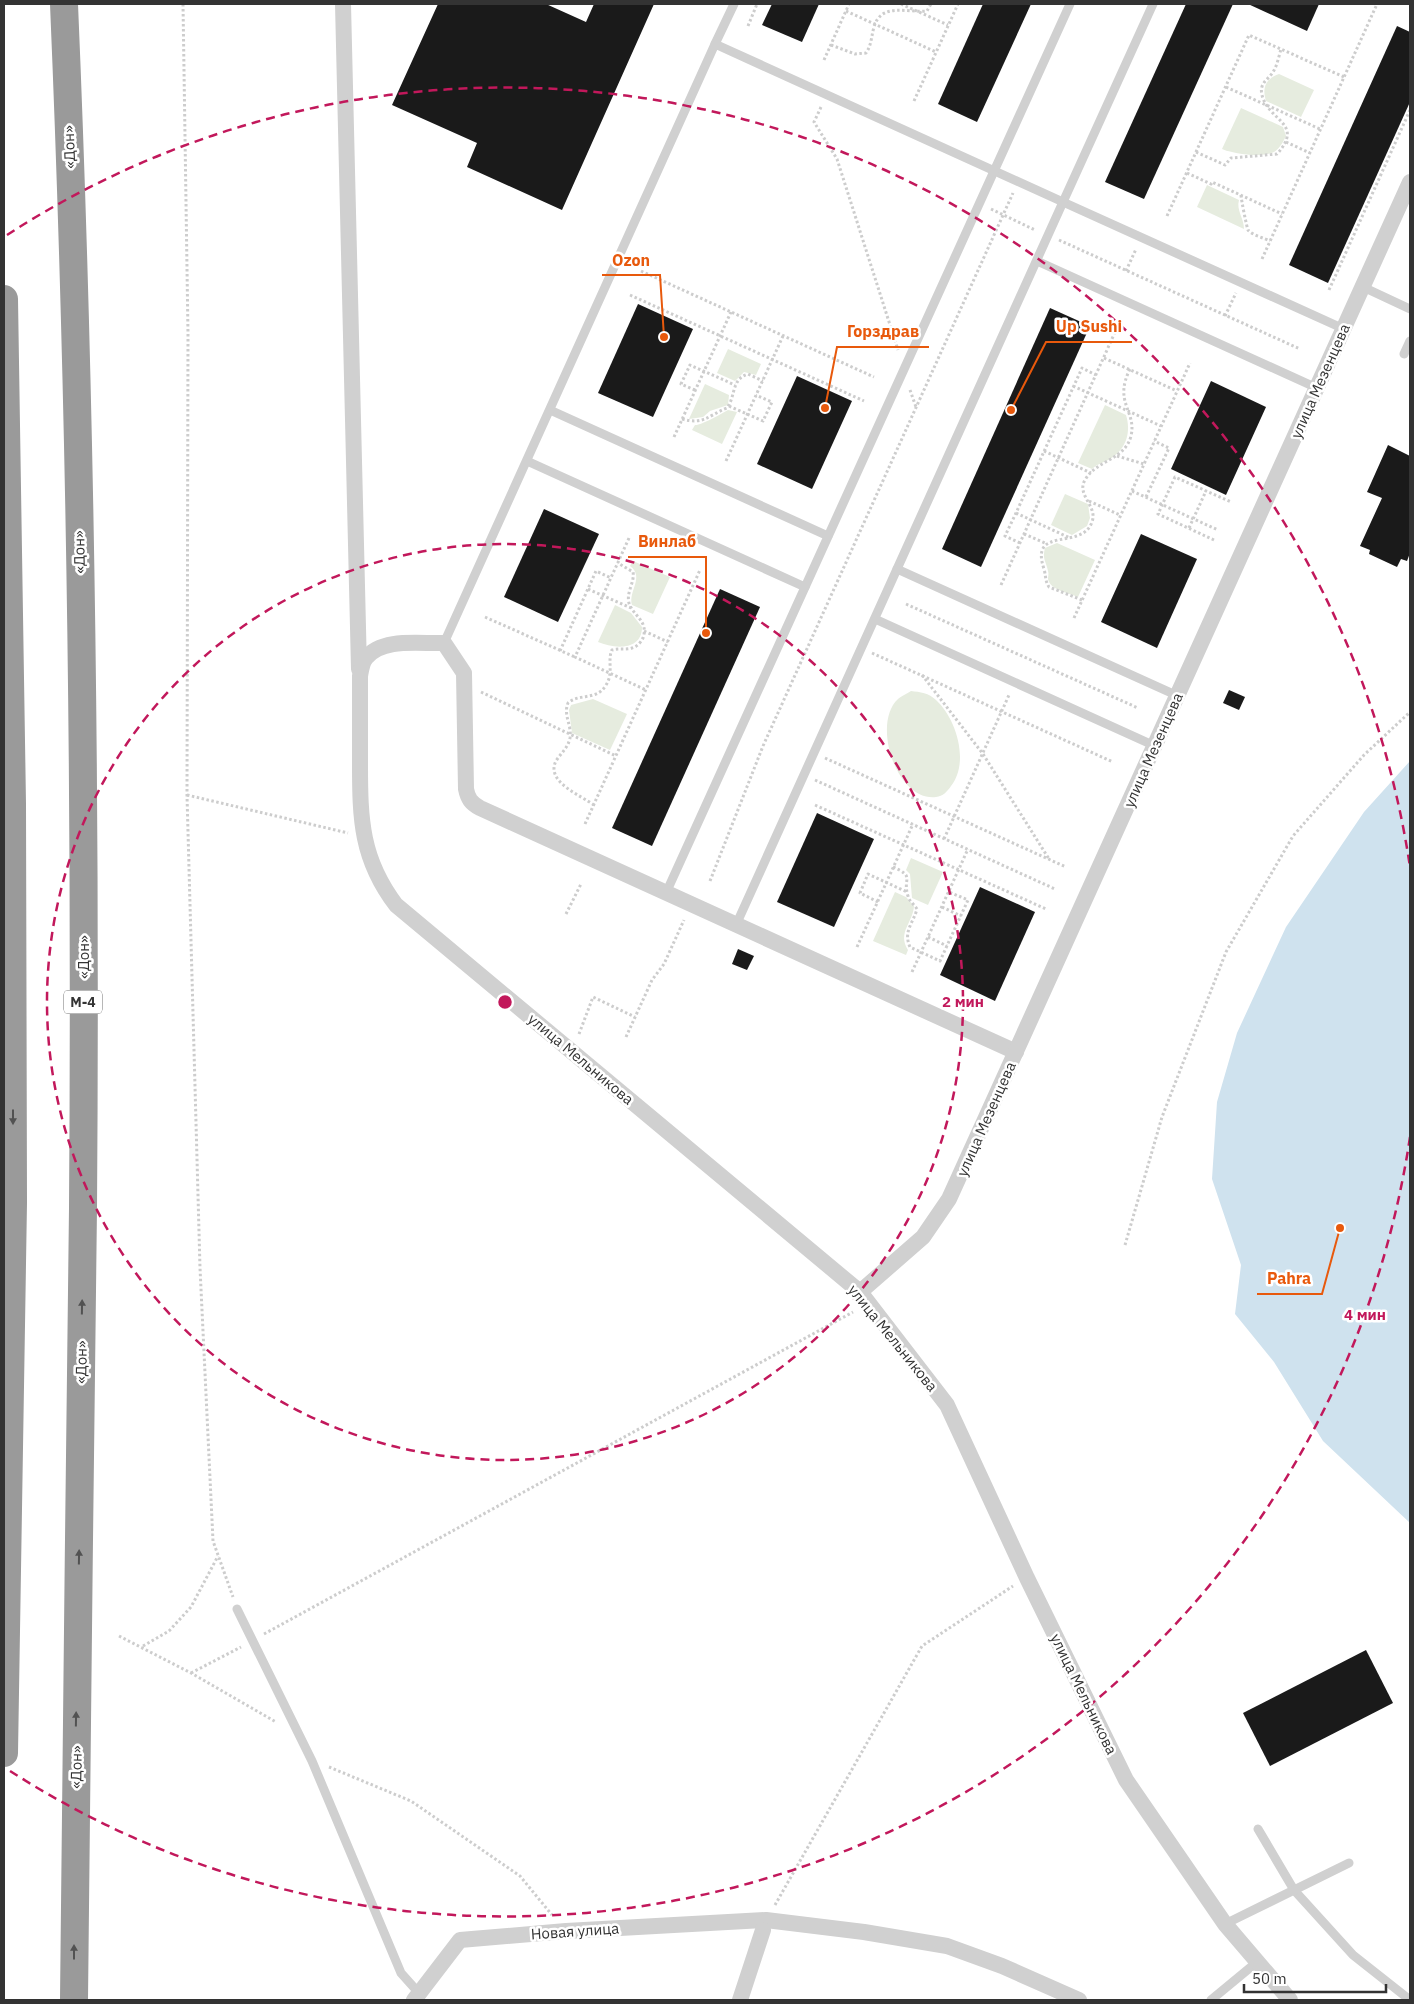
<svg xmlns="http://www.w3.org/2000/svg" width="1414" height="2004" viewBox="0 0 1414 2004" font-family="'IBM Plex Sans',sans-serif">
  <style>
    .green { fill: #e6ecdf }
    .water { fill: #cfe2ee }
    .building { fill: #1a1a1a }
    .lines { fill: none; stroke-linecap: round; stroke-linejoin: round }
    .path { stroke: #cdcdcd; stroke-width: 3; stroke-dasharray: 2.5 2.5; stroke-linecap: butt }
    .lane { stroke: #d0d0d0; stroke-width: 9 }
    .street { stroke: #d0d0d0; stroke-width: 16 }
    .highway { stroke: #9a9a9a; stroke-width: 28 }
    .oneway { fill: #525252 }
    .ring { fill: none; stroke: #c2185b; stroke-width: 2.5; stroke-dasharray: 9 6 }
    .labels { text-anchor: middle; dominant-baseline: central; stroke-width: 5; stroke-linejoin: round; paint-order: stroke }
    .shield { fill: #fff; stroke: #707070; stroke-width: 1 }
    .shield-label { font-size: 14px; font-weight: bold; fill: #333 }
    .street-label { font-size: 15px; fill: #333; stroke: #fff }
    .centre { fill: #c2185b; stroke: #fff; stroke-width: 2.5 }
    .ring-label { font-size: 15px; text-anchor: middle; font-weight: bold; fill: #c2185b; stroke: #fff; stroke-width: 5; stroke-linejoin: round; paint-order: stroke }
    .leader { fill: none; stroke: #e8590c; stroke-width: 2 }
    .callout-dot { fill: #e8590c; stroke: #fff; stroke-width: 2 }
    .callout-label { font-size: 16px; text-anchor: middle; font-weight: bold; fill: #e8590c; stroke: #fff; stroke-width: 5; stroke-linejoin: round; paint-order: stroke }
  </style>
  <rect width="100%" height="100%" fill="#fff"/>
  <g class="green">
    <path d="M1279,74L1314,90L1301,117L1266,101C1262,88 1265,79 1279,74Z"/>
    <path d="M1241,108L1283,127L1286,136C1283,142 1280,148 1274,152C1262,158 1234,154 1222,149Z"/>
    <path d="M1207,185L1239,200C1236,210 1244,218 1244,229L1197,207Z"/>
    <path d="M728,349L761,364L756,375L744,372L735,381L717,373Z"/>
    <path d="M705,384L729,395L728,405L710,411L703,417L689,419Z"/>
    <path d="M1105,405L1126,415C1131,431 1127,447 1113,457C1106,462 1098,463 1092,469L1078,463Z"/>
    <path d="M728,410L737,412L722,444L692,430L695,425C700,426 721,414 728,410Z"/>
    <path d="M1065,494L1088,504L1090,518L1087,526L1072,535L1051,525Z"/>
    <path d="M1057,543L1095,560L1078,597C1069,593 1050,590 1048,579C1048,576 1049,574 1048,571C1046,561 1042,559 1045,548Z"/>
    <path d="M633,561L670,577L653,614L632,605C628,591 645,577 630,566Z"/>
    <path d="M615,605L631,613L642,627C642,651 614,649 598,642Z"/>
    <path d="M911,691C920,692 929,693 936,700C956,718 970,762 951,786C947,792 943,796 936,797C897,802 871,724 898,699C901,696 907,694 911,691Z"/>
    <path d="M593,699L627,714L610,750L572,733L569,710L571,705Z"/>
    <path d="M911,858L943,872L928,905L912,898L910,874L906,870Z"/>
    <path d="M895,892L906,897L914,906C913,923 897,932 908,950L906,955L873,941Z"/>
  </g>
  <path class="water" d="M1410,761V1523L1323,1441L1274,1362L1235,1314L1241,1265L1212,1179L1217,1102L1237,1033L1286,927L1364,812Z"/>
  <g class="building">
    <path d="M438,4H546L586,22L594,4H654L562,210L467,167L477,143L392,105Z"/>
    <path d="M772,4H819L802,42L762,25Z"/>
    <path d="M983,4H1031L977,122L938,104Z"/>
    <path d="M1186,4H1233L1144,199L1105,182Z"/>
    <path d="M1248,4H1319L1307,31Z"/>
    <path d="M1397,26L1410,32V102L1328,283L1289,265Z"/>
    <path d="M638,304L693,329L653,417L598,393Z"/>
    <path d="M1050,308L1090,326L981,567L942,549Z"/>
    <path d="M797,376L852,401L812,489L757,464Z"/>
    <path d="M1211,381L1266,407L1226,495L1171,469Z"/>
    <path d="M1388,445L1410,456V553L1407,561L1401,559L1397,567L1369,554L1370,550L1360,546L1382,498L1367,492Z"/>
    <path d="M544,509L599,534L558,622L504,597Z"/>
    <path d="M1141,534L1197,559L1157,648L1101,622Z"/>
    <path d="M720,589L760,607L652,846L612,828Z"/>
    <path d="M1229,690L1245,697L1239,710L1223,703Z"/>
    <path d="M817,813L874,839L834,927L777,902Z"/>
    <path d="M980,887L1035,912L995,1001L940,975Z"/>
    <path d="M738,949L754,956L747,970L732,964Z"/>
    <path d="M1366,1650L1393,1703L1270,1766L1243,1713Z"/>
  </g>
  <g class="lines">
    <g class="path">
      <path d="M183,4L188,334L187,795L200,1268L213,1541L233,1597"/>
      <path d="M901,4L948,25"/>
      <path d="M846,11L936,52"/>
      <path d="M748,26L757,4"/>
      <path d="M831,45L855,54L866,53C872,44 871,37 874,27C881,2 908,13 927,11L931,4"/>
      <path d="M824,60L849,4"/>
      <path d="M1226,87L1320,129"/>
      <path d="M914,101L958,4"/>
      <path d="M821,107L814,122L837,159L898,350"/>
      <path d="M1286,142L1310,153"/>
      <path d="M1196,152L1225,165L1231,158L1277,154C1305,123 1268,121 1262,95C1259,83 1268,80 1273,72C1277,66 1279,56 1281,49"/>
      <path d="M1187,173L1211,184L1212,182L1282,214"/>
      <path d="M1241,195C1241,199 1247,228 1248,230C1252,235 1264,238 1270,241"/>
      <path d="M991,209L1035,230"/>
      <path d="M1167,216L1249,35L1344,77"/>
      <path d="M1059,240L1300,349"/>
      <path d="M1262,259L1377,4"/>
      <path d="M641,271L874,377"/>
      <path d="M1126,271L1136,249"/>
      <path d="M1329,290L1410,110"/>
      <path d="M630,295L864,401"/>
      <path d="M1225,316L1236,293"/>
      <path d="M1104,358L1177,391"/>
      <path d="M1073,386L1161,426"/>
      <path d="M695,390L681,384L690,365L735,385"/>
      <path d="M910,390L916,407"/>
      <path d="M729,406L763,421L772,402L756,395"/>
      <path d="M682,419C704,425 707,416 727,408C736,396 731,379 748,374L763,381"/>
      <path d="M674,437L731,312"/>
      <path d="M1044,451L1091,473"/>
      <path d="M1117,456L1144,464"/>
      <path d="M726,461L783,336"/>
      <path d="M1132,491L1218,530"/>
      <path d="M1146,497L1169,448L1154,441"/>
      <path d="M1089,501L1120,515"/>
      <path d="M1016,513L1070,538"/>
      <path d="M1189,528L1206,491"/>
      <path d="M1024,534L1047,544"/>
      <path d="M629,538L575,657L646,690"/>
      <path d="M1214,540L1158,514L1175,477L1231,502"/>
      <path d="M1020,543L1005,536L1016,513L1082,368L1096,375"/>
      <path d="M1001,585L1116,330"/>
      <path d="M588,589L631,608"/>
      <path d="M1082,600L1049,587C1045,581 1046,576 1044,569C1029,525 1082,551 1092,522C1098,506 1076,495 1085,480C1096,460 1125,460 1131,436C1137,411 1113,403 1130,369"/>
      <path d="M906,604L1138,708"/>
      <path d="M485,617L575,657"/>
      <path d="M1074,618L1190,363"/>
      <path d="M644,631L668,642"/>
      <path d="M560,651L596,571L611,578"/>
      <path d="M872,653L1113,762"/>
      <path d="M922,675L983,754L1049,859"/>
      <path d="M481,692L616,756"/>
      <path d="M825,758L1066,867"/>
      <path d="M815,780L1055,889"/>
      <path d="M187,795L348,833"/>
      <path d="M594,805C582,796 545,782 556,761C561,753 568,748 570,738C572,725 563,715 568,703C579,693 597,701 606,685C614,673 607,660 612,650C619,648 626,650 632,648C637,647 641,642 643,638C649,621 633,616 629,603C626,592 635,582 633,572L618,563"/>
      <path d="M815,805L1046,909"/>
      <path d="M585,824L700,570"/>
      <path d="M944,839L1009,695"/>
      <path d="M893,867C916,877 902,878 908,896C909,901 914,904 917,909C913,924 903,931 910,947L940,961L968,900L949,892"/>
      <path d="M710,881L763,746L1013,193"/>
      <path d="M878,902L860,893L868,874L907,892"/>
      <path d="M942,907L961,916"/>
      <path d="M566,914L581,884"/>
      <path d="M928,937L947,946"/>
      <path d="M857,947L913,824"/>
      <path d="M912,972L968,849"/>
      <path d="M579,1034L593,997L635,1017"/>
      <path d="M626,1037L652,980L664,964L684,920"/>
      <path d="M1125,1245L1162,1117L1226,952L1293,836L1364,755L1410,712"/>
      <path d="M264,1634L853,1312"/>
      <path d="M119,1636L191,1673L276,1722"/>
      <path d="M143,1646L169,1631L191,1607L218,1556"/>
      <path d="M191,1673L241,1647"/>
      <path d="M329,1767L411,1801L520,1876L552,1915"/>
      <path d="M775,1905L922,1646L1013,1586"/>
    </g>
    <g class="lane">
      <path d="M1153,4L1063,202L1344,329"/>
      <path d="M715,44L734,4"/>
      <path d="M1037,261L1317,388"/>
      <path d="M1363,287L1410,309"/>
      <path d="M1404,354L1410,341"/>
      <path d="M550,410L828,536"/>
      <path d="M527,461L805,587"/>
      <path d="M897,569L1178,696"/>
      <path d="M875,619L1155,746"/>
      <path d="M444,643L715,44L1063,202L736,925"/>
      <path d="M666,893L1070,4"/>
      <path d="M237,1609L312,1761L401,1973L418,1992"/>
      <path d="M1258,1829L1294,1890L1353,1955L1410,2000"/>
      <path d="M1225,1924L1349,1863"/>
      <path d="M1211,2000L1257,1962"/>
    </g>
    <g class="street">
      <path d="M343,4L359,669"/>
      <path d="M1016,1052L480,808C471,803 468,799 466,789L464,673L444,643C421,644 382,637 366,658C362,662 361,671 360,676C360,706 360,735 360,764C360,819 361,859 396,905L860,1292L947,1405L1027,1578L1126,1780L1225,1924L1290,2000"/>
      <path d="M860,1292L923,1237L949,1199L1410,182"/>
      <path d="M414,2000L460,1940L566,1931L766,1920L864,1932L947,1946L1002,1966L1079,2000"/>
      <path d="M740,2000L763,1930"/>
    </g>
    <g class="highway">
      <path d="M64,4C81,405 86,806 83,1208C81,1472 75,1736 74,2000"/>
      <path d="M4,299L12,804L13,1203L4,1753"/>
    </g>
  </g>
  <defs><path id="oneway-solid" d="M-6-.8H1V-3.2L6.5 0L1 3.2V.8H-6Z" transform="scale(1.25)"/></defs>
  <g class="oneway">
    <use href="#oneway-solid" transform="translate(13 1117) rotate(90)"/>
    <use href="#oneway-solid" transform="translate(82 1307) rotate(-89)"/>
    <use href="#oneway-solid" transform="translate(79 1557) rotate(-89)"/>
    <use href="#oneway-solid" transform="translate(76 1719) rotate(-89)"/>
    <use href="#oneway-solid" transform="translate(74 1952) rotate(-90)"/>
  </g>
  <g class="ring">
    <circle cx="505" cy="1002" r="458"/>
    <path d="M1410 1137A915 915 0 0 1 7 1769M7 235A915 915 0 0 1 1410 867"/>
  </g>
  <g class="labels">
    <rect class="shield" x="64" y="990.5" width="38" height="23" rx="4"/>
    <g class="shield-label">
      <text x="83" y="1002">М-4</text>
    </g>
    <g class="street-label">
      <text transform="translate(69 147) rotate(-92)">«Дон»</text>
      <text transform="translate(1320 381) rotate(-66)">улица Мезенцева</text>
      <text transform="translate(79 552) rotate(-91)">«Дон»</text>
      <text transform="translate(1153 750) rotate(-66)">улица Мезенцева</text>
      <text transform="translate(83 957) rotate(-90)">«Дон»</text>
      <text transform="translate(581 1059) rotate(40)">улица Мельникова</text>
      <text transform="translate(986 1119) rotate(-66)">улица Мезенцева</text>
      <text transform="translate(893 1338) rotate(51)">улица Мельникова</text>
      <text transform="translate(81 1362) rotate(-89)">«Дон»</text>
      <text transform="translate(1084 1694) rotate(64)">улица Мельникова</text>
      <text transform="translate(76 1767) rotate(-89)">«Дон»</text>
      <text transform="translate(575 1931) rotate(-4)">Новая улица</text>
    </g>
  </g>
  <circle cx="505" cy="1002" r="8" class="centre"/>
  <g class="ring-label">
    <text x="963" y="1007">2 мин</text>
    <text x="1365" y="1320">4 мин</text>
  </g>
  <path class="leader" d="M664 337L660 275H602M1011 410L1046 342H1132M825 408L837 347H929M706 633L706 557H628M1340 1228L1322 1294H1257"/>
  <g class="callout-dot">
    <circle cx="664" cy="337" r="5"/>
    <circle cx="1011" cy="410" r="5"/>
    <circle cx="825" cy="408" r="5"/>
    <circle cx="706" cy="633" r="5"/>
    <circle cx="1340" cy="1228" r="5"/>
  </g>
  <g class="callout-label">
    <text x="631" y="266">Ozon</text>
    <text x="1089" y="332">Up Sushi</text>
    <text x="883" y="337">Горздрав</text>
    <text x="667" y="547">Винлаб</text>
    <text x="1289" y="1284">Pahra</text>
  </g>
  <rect width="1414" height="2004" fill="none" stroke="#333333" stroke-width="10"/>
  <path d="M1244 1984v8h142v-8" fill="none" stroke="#333333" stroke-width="2.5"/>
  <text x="1252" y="1984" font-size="15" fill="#333333" stroke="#ffffff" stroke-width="4" paint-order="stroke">50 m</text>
</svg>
